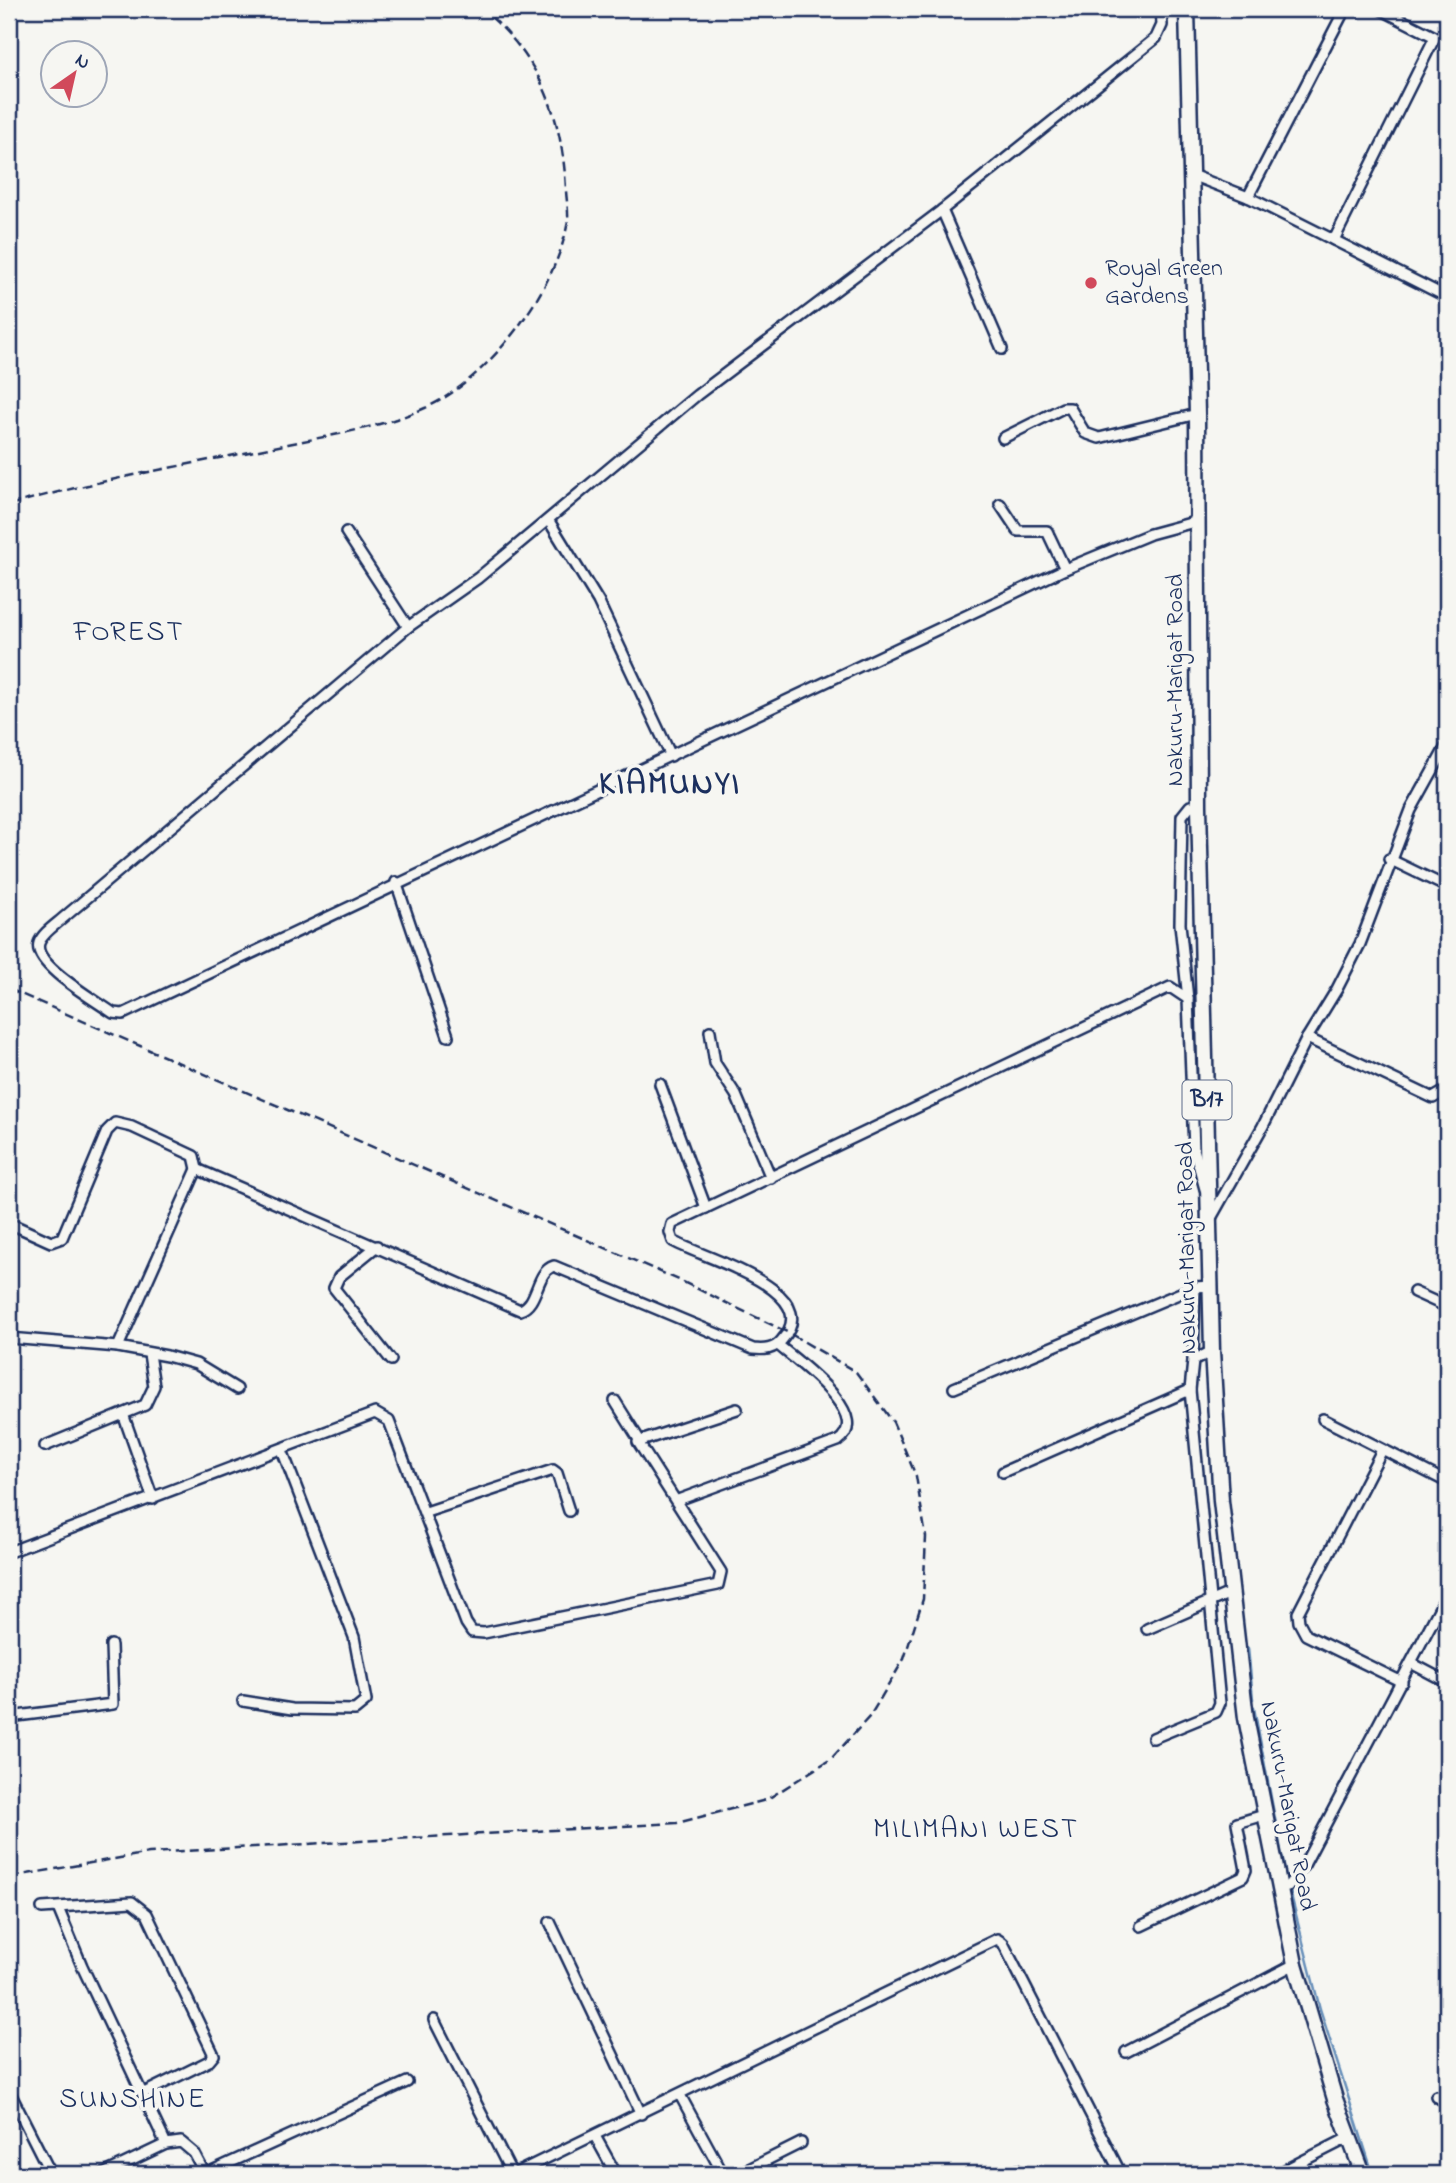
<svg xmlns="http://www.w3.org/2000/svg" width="1456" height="2183" viewBox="0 0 1456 2183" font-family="'Indie Flower',sans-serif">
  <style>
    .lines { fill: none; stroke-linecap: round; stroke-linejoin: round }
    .stream { stroke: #668eb9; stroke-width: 2.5 }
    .street-casing { stroke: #1b2f5e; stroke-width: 14 }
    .primary-casing { stroke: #1b2f5e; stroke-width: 19 }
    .street { stroke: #f6f6f2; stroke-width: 9 }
    .primary { stroke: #f6f6f2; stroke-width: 14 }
    .rail { stroke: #1b2f5e; stroke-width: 2.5; stroke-dasharray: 10 5; stroke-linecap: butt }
    .poi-dot { fill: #d1495b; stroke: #f6f6f2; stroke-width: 2.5 }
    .labels { text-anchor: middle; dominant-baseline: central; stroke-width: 7; stroke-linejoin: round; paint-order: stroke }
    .shield { fill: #f6f6f2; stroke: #5d6b8a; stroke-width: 2 }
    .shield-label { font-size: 23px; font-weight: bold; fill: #1b2f5e }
    .poi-label { font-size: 24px; fill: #1b2f5e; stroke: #f6f6f2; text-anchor: start }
    .street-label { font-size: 24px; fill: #1b2f5e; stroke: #f6f6f2 }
    .quarter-label { font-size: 28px; letter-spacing: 2px; fill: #1b2f5e; stroke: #f6f6f2 }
    .district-label { font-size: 32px; font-weight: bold; letter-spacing: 2px; fill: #1b2f5e; stroke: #f6f6f2 }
  </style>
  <rect width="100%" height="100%" fill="#f6f6f2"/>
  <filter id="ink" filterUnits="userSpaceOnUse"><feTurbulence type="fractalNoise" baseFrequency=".0143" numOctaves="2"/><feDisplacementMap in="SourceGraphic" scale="14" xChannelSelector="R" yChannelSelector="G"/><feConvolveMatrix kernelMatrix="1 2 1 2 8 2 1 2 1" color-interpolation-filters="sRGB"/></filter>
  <g filter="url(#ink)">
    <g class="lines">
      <g class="stream">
        <path d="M1332,1418L1344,1425"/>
        <path d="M1394,1450L1421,1463"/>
        <path d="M1428,1467L1443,1475"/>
        <path d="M1248,1648L1253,1699"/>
        <path d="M1254,1708L1287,1882"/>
        <path d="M1290,1891L1320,2009L1373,2174"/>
      </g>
      <g class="street-casing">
        <g id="street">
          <path d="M1161,9L1162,25L1156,38L942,210L697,395L478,578L408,627L62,919C55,925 42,934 39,943C32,965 97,1001 113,1013L123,1014L1065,569L1150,534L1198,521"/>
          <path d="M1189,174L1248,197L1447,297"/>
          <path d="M1248,197L1345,9"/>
          <path d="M942,210L1002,349"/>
          <path d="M1334,240L1435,37L1380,9"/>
          <path d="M1003,438L1063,408H1070L1085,433L1099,438L1197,414"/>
          <path d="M1000,504L1018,531H1047L1065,569"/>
          <path d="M549,521L598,601L671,756"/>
          <path d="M346,532L408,627"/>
          <path d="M1199,806H1190L1182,816L1180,924L1188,999L1194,1149L1205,1189"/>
          <path d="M1389,859L1447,887"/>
          <path d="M396,882L448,1036"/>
          <path d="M710,1031L715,1063L736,1095L771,1178"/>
          <path d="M1307,1038L1433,1098L1447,1090"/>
          <path d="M660,1084L706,1208"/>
          <path d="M1211,1218L1263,1126L1307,1038L1337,989L1360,944L1411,810L1447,745"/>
          <path d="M9,1223L51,1242L62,1238L107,1131L115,1123L132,1127L194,1156L197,1169"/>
          <path d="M377,1246L339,1277L334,1288L391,1360"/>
          <path d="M1414,1292L1447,1307"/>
          <path d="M9,1338L118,1347L167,1356L196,1364L237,1389"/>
          <path d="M118,1347L197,1169L520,1310C539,1304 535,1272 554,1266L753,1349C764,1350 774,1350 782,1340C827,1290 702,1258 673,1241L670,1232L672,1224L1170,987L1188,999"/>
          <path d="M1193,1361L1195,1287"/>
          <path d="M954,1388L1195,1287L1211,1286"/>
          <path d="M615,1401L640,1441"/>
          <path d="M123,1414L153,1499"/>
          <path d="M1323,1419L1447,1482"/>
          <path d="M45,1446L145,1405L154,1386L149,1354"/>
          <path d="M1382,1450L1298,1613L1299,1622L1306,1635L1402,1682"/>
          <path d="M1003,1472L1190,1390"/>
          <path d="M678,1500L838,1441C874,1416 798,1362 778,1345"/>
          <path d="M426,1512L553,1470L557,1473L569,1511"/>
          <path d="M9,1552L375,1413L389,1421L466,1623L472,1632L484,1633L718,1585L721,1572L638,1442L737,1409"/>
          <path d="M1147,1629L1230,1593"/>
          <path d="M1411,1663L1447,1682"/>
          <path d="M243,1701L292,1709L355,1710L366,1701L354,1637L282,1450"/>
          <path d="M9,1717L113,1704L111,1645"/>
          <path d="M1153,1738L1216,1712L1220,1703L1190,1390L1193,1361L1212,1351"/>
          <path d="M1279,1887L1288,1886L1304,1865L1447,1594"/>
          <path d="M42,1908L132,1902L147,1914L214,2055L209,2061L144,2093"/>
          <path d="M58,1908L82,1966L166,2144"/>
          <path d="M550,1922L641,2114"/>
          <path d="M1141,1926L1243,1877L1246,1870L1237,1823L1264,1815"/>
          <path d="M434,2020L512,2174"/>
          <path d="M1126,2052L1295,1964"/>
          <path d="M9,2091L51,2174"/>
          <path d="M680,2095L723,2174"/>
          <path d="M1436,2096L1447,2103"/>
          <path d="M595,2136L616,2174"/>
          <path d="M1017,2170L1019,2174"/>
          <path d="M103,2174L166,2144L181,2142L194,2153L205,2174"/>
          <path d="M205,2174L407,2082"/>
          <path d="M514,2174L997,1939L1003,1943L1121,2174"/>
          <path d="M739,2174L801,2143"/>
          <path d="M1277,2174L1350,2137"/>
        </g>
      </g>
      <g class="primary-casing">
        <path id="primary" d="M1187,9L1197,414L1199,806L1212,1351L1221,1501L1246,1718L1295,1964L1335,2099L1363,2174"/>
      </g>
      <use href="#street" class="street"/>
      <use href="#primary" class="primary"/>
      <g class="rail">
        <path d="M9,505C100,479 195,464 288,444C333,435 383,427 425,408C487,381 555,291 567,226C570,214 566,200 566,189C562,115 540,57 482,9"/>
        <path d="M9,989L679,1280L789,1333L856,1372L893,1422L916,1476L926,1537L923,1599L904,1659L870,1716L831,1759L766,1800L677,1823L149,1853L9,1877"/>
      </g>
    </g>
  </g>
  <circle class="poi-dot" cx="1091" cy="283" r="7"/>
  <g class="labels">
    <rect class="shield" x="1182.5" y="1080.5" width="49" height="39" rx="5"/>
    <g class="shield-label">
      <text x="1207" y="1100">B17</text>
    </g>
    <g class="poi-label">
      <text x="1105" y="269">Royal Green<tspan x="1105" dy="28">Gardens</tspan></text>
    </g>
    <g class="street-label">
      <text transform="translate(1176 680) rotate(-90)">Nakuru-Marigat Road</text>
      <text transform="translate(1188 1248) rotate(-91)">Nakuru-Marigat Road</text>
      <text transform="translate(1287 1806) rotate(79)">Nakuru-Marigat Road</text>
    </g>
    <g class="quarter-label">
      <text x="129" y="633">FOREST</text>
      <text x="976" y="1830">MILIMANI WEST</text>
      <text x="133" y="2100">SUNSHINE</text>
    </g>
    <g class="district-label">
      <text x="670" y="785">KIAMUNYI</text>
    </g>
  </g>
  <rect width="1456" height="2183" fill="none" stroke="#f6f6f2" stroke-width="35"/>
  <rect x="18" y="18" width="1421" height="2148" fill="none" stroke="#1b2f5e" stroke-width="2.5" filter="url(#ink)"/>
  <g transform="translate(74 74) rotate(34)"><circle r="33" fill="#f6f6f2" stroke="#9ea6b7" stroke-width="2"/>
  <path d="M0-5L12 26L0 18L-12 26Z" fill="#d1495b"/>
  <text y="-10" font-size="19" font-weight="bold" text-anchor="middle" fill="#1b2f5e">N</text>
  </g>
</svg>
